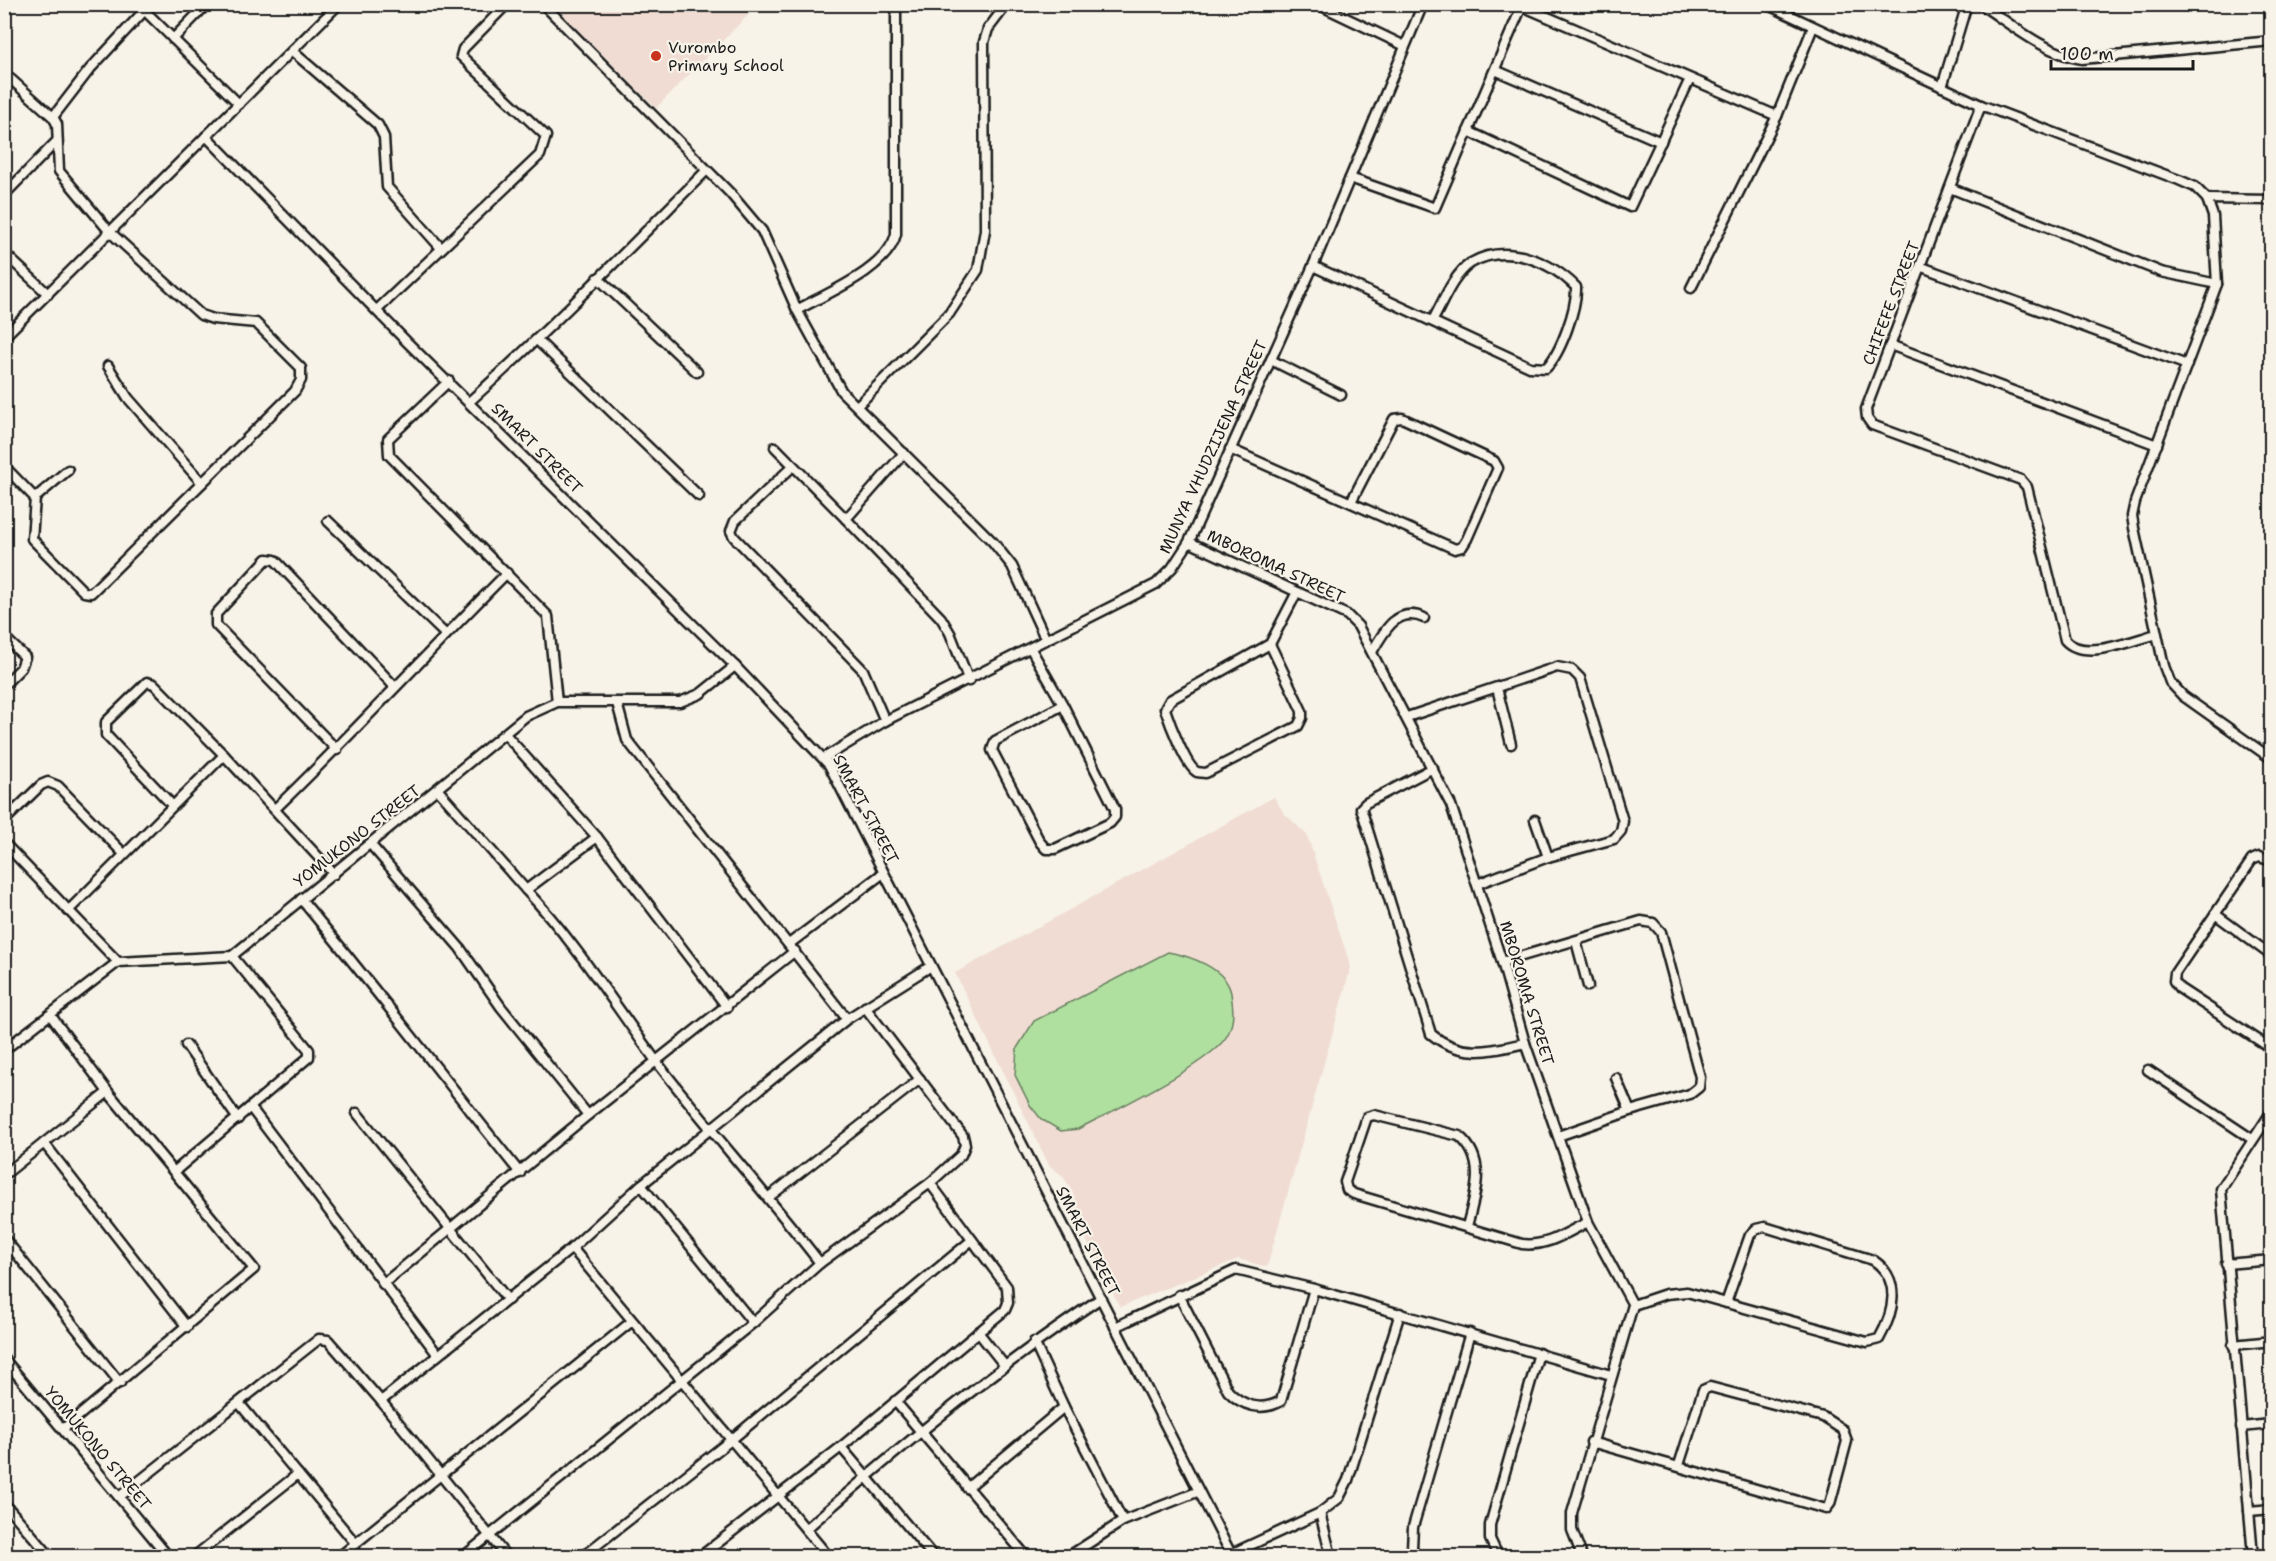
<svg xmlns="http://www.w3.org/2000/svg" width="2276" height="1561" viewBox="0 0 2276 1561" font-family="'Shantell Sans',sans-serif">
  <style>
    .built { fill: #f0dcd3 }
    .green { fill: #b0e0a0; stroke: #667e5e; stroke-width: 1.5 }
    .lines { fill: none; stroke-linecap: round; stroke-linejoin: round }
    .minor-casing { stroke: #1c1c1c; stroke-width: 13 }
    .minor { stroke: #f7f3e8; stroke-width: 8 }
    .poi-dot { fill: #c8321e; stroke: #f7f3e8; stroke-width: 2 }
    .labels { text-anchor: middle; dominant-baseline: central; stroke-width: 4.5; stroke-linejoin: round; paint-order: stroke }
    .poi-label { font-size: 16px; fill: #1c1c1c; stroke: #f7f3e8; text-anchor: start }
    .street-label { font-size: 16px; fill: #1c1c1c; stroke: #f7f3e8 }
  </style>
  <rect width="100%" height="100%" fill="#f7f3e8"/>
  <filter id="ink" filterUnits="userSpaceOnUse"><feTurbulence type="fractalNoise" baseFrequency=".0167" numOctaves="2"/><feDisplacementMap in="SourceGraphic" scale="12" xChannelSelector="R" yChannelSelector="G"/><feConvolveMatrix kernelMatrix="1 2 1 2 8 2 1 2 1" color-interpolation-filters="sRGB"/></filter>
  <g filter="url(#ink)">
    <g class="built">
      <path d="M553,5H758L656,108Z"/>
      <path d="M1274,797L1284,813L1307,835L1351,967L1267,1267L1238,1259L1120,1307L1080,1227L1078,1205L1072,1191L1063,1176L1049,1165L955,973Z"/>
    </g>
    <path class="green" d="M1168,952C1190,956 1226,968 1231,993C1233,1007 1235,1020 1228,1034C1215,1062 1110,1112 1078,1129L1061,1131L1041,1119L1030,1105L1015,1075L1017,1048L1034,1021Z"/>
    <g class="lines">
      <g class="minor-casing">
        <g id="minor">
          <path d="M138,4L239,104"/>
          <path d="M543,4L730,193L762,231L797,310L842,392L993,542L1012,566L1046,640"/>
          <path d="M1317,4L1405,46"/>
          <path d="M1766,4L1981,105"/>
          <path d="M1980,4C2011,24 2044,53 2082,59L2272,41"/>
          <path d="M173,39L207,4"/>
          <path d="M292,51L378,125L384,137L387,187L441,248"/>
          <path d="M1495,70L1661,142"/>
          <path d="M4,73L53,117L57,124L59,171L110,232L201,315L213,319L256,323L301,368V380L295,391L91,593L84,592L32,539L35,498L4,466"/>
          <path d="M1942,87L1967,4"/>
          <path d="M53,117L90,69L144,11"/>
          <path d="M1468,131L1630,207L1690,79"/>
          <path d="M206,136L407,342L735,666L829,765L1232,1556"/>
          <path d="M1350,178L1435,208L1522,6L1777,116L1813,27"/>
          <path d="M1950,188L2161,272L2217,284"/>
          <path d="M4,195L57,141"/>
          <path d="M2207,199L2272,200"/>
          <path d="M4,253L48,294"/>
          <path d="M1313,266L1530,367L1546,368C1561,353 1577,308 1576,287C1550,261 1506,242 1471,263C1453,275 1443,302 1433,320"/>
          <path d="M1922,267L2187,365"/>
          <path d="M598,278L697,372"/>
          <path d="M1691,288L1777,116"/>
          <path d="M378,309L540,155L546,136L461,56L463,49L507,4"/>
          <path d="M797,310C827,293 888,269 896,234V4"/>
          <path d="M4,337L339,4"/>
          <path d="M537,340L699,496"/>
          <path d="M1890,345L2157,445"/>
          <path d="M1271,360L1341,395"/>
          <path d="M108,366L128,398L202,483"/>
          <path d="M449,381L388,439L389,455L548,616L557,702"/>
          <path d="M469,402C551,328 628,249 706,171"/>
          <path d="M857,406L949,314L978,270L985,230L984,42L988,29L1007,4"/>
          <path d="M775,447L846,519"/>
          <path d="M1230,449L1455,549L1462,547L1467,539L1498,468L1494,461L1402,418L1394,419L1351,502"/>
          <path d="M904,453L846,519L941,618L950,633L969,681"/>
          <path d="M793,466L735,521L731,531L734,537L863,670L885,721"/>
          <path d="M35,498L68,470"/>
          <path d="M328,521L445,634"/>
          <path d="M1189,542L1347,615L1358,626L1451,805L1502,962L1525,1043L1588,1222L1633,1305L1572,1513V1530L1582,1556"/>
          <path d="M2157,634C2133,640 2084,662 2065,640L2027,487L2021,480L1872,425L1867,418L1866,409L1981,105L2179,180L2195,187L2207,199L2213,216L2217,284L2135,502L2132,516L2134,528L2164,666L2170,682L2183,696L2272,759"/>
          <path d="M4,637L25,657L21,668L4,685"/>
          <path d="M1270,644L1302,711V718L1298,726L1206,773C1205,773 1197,772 1197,772C1186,767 1169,721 1165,709L1170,700L1270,644L1297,592"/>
          <path d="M1031,649L1063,705L1115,809V817L1110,823L1055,849H1046L1040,842L992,750L995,741L1063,705"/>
          <path d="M1372,652C1384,631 1397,606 1424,618"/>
          <path d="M1497,688L1511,744"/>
          <path d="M617,703L627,740L847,1019"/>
          <path d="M1407,717L1557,667L1572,670L1580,678L1623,821L1621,831L1614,839L1548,857L1477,884"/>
          <path d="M337,750L216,625V614L267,559L275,560L395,687"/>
          <path d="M824,758L885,721L1156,584L1172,568L1189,542L1313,266L1423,4"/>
          <path d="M1433,768L1366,803L1361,808L1431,1034C1462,1059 1490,1051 1525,1043"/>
          <path d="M438,790L526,890L597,837L505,734"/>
          <path d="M172,805L106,735V722L147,682L154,684L224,755L334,874"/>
          <path d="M275,809C355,732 429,651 507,573"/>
          <path d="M1535,820L1548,857"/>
          <path d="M4,821L41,785L48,782L58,786L124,854"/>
          <path d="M597,837L727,1007"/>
          <path d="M4,843L118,962"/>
          <path d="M371,845L460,948L501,1007L588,1115"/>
          <path d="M2272,861L2259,857L2252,860L2175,973L2174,981L2179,988L2272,1049"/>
          <path d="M526,890C575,942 614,1004 656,1061C709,1130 767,1194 820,1263"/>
          <path d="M301,899C376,989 447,1082 520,1173"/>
          <path d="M68,911L224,755"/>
          <path d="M2215,914L2272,956"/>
          <path d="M1576,941L1588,986"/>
          <path d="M789,944L882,874"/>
          <path d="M1502,962L1641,921L1653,923L1661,932L1700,1077L1699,1087L1690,1094L1630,1111L1558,1136"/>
          <path d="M51,1016L108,1092L254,1269L63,1429"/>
          <path d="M186,1045L238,1119"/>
          <path d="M4,1050L118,962L232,956L526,716L557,702H680L700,694L735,666"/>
          <path d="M2148,1070L2252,1139"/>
          <path d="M1616,1078L1630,1111"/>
          <path d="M251,1108L438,1355"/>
          <path d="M357,1113L508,1300"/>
          <path d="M44,1143L187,1327"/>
          <path d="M175,1171L309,1057V1050L232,956"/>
          <path d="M4,1175L108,1092"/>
          <path d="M641,1185L753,1323"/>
          <path d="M769,1197L920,1079"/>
          <path d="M1467,1226C1475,1195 1488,1160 1459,1136L1374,1115L1367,1117L1345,1182L1347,1190L1354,1194L1522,1244C1547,1247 1566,1233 1588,1222"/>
          <path d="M4,1238L120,1383"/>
          <path d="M572,1248L828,1556"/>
          <path d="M2226,1264L2272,1260"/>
          <path d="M383,1284L588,1115L795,951"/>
          <path d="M1179,1295L1228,1391C1242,1406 1262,1412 1281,1401L1314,1289"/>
          <path d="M1633,1305L1666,1294L1687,1292L1867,1342L1879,1339C1894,1313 1902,1279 1873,1260L1765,1227L1756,1229L1750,1235L1726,1303"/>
          <path d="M1115,1327L1236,1270L1314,1289L1611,1375"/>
          <path d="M978,1332L1005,1366"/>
          <path d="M1034,1342L1064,1407L1123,1521"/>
          <path d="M2233,1345L2272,1341"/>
          <path d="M4,1359L168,1556"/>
          <path d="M381,1401L506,1556"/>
          <path d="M895,1401L1026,1556"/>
          <path d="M239,1403L356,1544"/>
          <path d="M2241,1427L2272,1424"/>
          <path d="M1591,1442L1826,1509L1830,1504L1847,1441L1843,1430L1823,1417L1710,1387L1703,1390L1679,1465"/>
          <path d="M841,1447L933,1556"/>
          <path d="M967,1488L1064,1407"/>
          <path d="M119,1497L319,1339L328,1340L381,1401L572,1248L641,1185L847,1019L931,966"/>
          <path d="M4,1503L50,1556"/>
          <path d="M2249,1511L2272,1509"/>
          <path d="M1320,1513L1331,1556"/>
          <path d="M806,1529C900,1447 997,1367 1101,1298"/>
          <path d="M195,1556L298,1474"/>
          <path d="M340,1556L631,1322"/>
          <path d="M464,1556L753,1323L820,1263L930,1183L961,1155L965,1145L963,1136L865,1007"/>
          <path d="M583,1556L731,1440L972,1240"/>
          <path d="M701,1556L841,1447L1005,1310L1008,1303L1007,1287L930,1183"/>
          <path d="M1069,1556L1123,1521L1197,1492"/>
          <path d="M1227,1556L1320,1513L1339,1498L1348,1480L1400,1313"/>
          <path d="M1415,1556L1412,1548L1413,1527L1470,1333"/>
          <path d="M1498,1556L1490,1539V1525L1539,1353"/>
          <path d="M1679,1556H1680"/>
          <path d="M2253,1556L2221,1189L2272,1111"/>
        </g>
      </g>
      <use href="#minor" class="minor"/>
    </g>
  </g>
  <circle class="poi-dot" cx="656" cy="56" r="6"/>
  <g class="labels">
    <g class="poi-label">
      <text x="668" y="47">Vurombo<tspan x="668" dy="18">Primary School</tspan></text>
    </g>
    <g class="street-label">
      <text transform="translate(1891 303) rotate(-69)">CHIFEFE STREET</text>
      <text transform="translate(1213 447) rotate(-65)">MUNYA VHUDZIJENA STREET</text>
      <text transform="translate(537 448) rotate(45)">SMART STREET</text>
      <text transform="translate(1276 566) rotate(25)">MBOROMA STREET</text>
      <text transform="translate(866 809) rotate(62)">SMART STREET</text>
      <text transform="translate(357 836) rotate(-38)">YOMUKONO STREET</text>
      <text transform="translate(1527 993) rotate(73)">MBOROMA STREET</text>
      <text transform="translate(1088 1241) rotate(63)">SMART STREET</text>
      <text transform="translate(98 1448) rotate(50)">YOMUKONO STREET</text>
    </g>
  </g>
  <rect width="2276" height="1561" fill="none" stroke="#f7f3e8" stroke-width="24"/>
  <rect x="12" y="12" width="2252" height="1537" fill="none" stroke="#1c1c1c" stroke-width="2" filter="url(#ink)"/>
  <path d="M2051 60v9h142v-9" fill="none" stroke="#1c1c1c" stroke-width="3"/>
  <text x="2060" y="60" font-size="18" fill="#1c1c1c" stroke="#f7f3e8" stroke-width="4.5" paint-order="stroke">100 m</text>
</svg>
